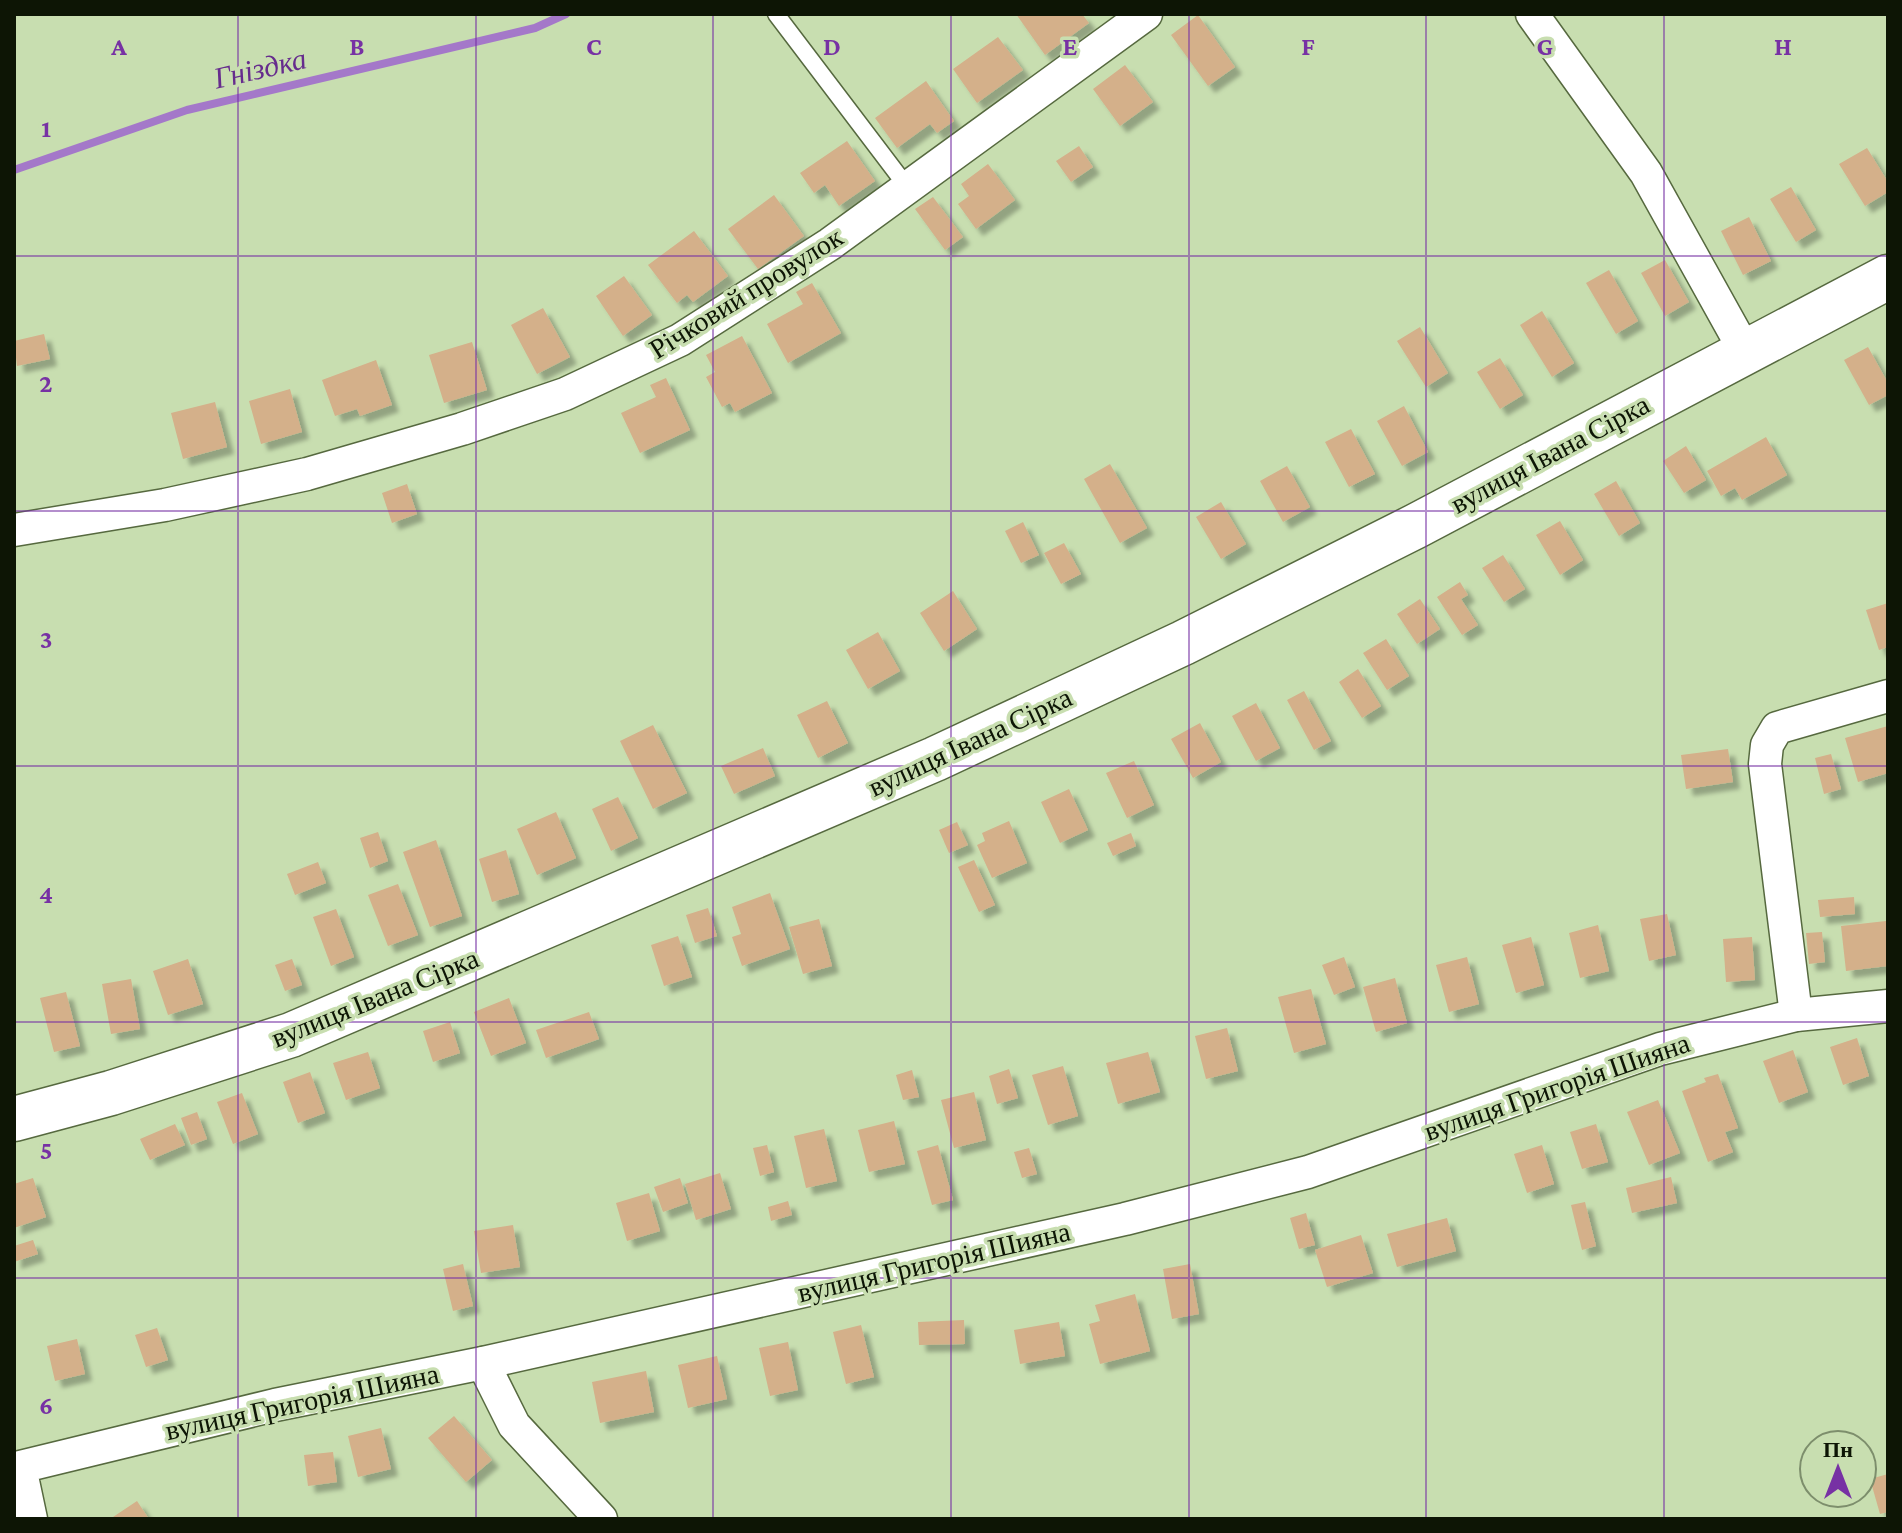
<svg xmlns="http://www.w3.org/2000/svg" width="1902" height="1533" viewBox="0 0 1902 1533" font-family="'Crimson Pro',serif">
  <style>
    .lines { fill: none; stroke-linecap: round; stroke-linejoin: round }
    .stream { stroke: #a478c9; stroke-width: 8 }
    .building { fill: #d4b08a; filter: url(#shadow) }
    .lane-casing { stroke: #56693f; stroke-width: 19 }
    .street-casing { stroke: #56693f; stroke-width: 35 }
    .secondary-casing { stroke: #56693f; stroke-width: 47 }
    .lane { stroke: #fff; stroke-width: 16 }
    .street { stroke: #fff; stroke-width: 32 }
    .secondary { stroke: #fff; stroke-width: 44 }
    .grid { fill: none; stroke: #7731a4; stroke-width: 2; stroke-opacity: 0.55 }
    .labels { text-anchor: middle; dominant-baseline: central; stroke-width: 7; stroke-linejoin: round; paint-order: stroke }
    .street-label { font-size: 28px; fill: #0d1505; stroke: #c8deb0 }
    .water-label { font-size: 30px; font-style: italic; fill: #662c8d; stroke: #c8deb0 }
    .grid-label { font-size: 26px; text-anchor: middle; font-weight: bold; fill: #7731a4; stroke: #c8deb0; stroke-width: 7; stroke-linejoin: round; paint-order: stroke }
  </style>
  <defs>
    <filter id="shadow"><feDropShadow dx="7" dy="7" stdDeviation="2" flood-color="#0004"/></filter>
  </defs>
  <rect width="100%" height="100%" fill="#c8deb0"/>
  <g class="lines">
    <path class="stream" d="M14,170L187,110L535,28L566,14"/>
  </g>
  <g class="building">
    <path d="M1016,14H1082L1089,23L1045,55Z"/>
    <path d="M1198,15L1235,67L1208,86L1171,35Z"/>
    <path d="M998,37L1023,70L977,103L953,69Z"/>
    <path d="M1125,65L1153,102L1120,126L1093,89Z"/>
    <path d="M926,81L954,121L937,133L930,124L897,148L875,118Z"/>
    <path d="M847,141L875,181L839,206L825,185L814,193L800,173Z"/>
    <path d="M1079,146L1093,167L1071,182L1056,161Z"/>
    <path d="M1867,148L1888,182V192L1865,206L1839,164Z"/>
    <path d="M988,164L1015,200L976,229L958,204L969,196L961,184Z"/>
    <path d="M1791,187L1816,230L1796,242L1770,199Z"/>
    <path d="M774,195L804,236L758,269L728,229Z"/>
    <path d="M933,197L963,237L945,250L915,209Z"/>
    <path d="M1749,217L1771,261L1743,275L1721,231Z"/>
    <path d="M694,231L728,276L693,302L687,295L677,303L648,265Z"/>
    <path d="M1665,260L1689,302L1665,316L1641,273Z"/>
    <path d="M1609,270L1638,321L1616,334L1586,283Z"/>
    <path d="M624,276L652,315L623,336L596,296Z"/>
    <path d="M812,283L841,333L788,363L767,324L803,304L796,292Z"/>
    <path d="M543,308L570,357L537,374L511,325Z"/>
    <path d="M1542,311L1574,363L1552,377L1520,325Z"/>
    <path d="M1420,327L1448,373L1426,387L1397,341Z"/>
    <path d="M44,334L50,359L17,366L14,341Z"/>
    <path d="M742,336L772,393L735,412L730,403L722,407L706,377L715,372L706,355Z"/>
    <path d="M472,342L487,390L444,403L429,355Z"/>
    <path d="M1868,347L1888,383V395L1869,405L1844,360Z"/>
    <path d="M1500,358L1523,395L1500,409L1477,372Z"/>
    <path d="M376,360L392,405L360,416L357,409L335,416L322,380Z"/>
    <path d="M666,378L690,430L640,453L621,413L656,397L650,385Z"/>
    <path d="M290,389L302,432L261,444L249,401Z"/>
    <path d="M215,402L227,447L183,459L171,413Z"/>
    <path d="M1404,406L1428,452L1402,466L1377,421Z"/>
    <path d="M1351,429L1375,474L1349,487L1325,442Z"/>
    <path d="M1766,437L1787,475L1742,500L1735,488L1721,496L1707,471Z"/>
    <path d="M1686,446L1706,480L1684,493L1663,461Z"/>
    <path d="M1110,464L1147,528L1120,543L1084,479Z"/>
    <path d="M1287,466L1310,507L1283,522L1260,481Z"/>
    <path d="M1616,481L1640,523L1619,536L1594,494Z"/>
    <path d="M407,484L417,514L392,523L382,493Z"/>
    <path d="M1221,502L1246,544L1221,559L1196,517Z"/>
    <path d="M1560,521L1583,560L1560,575L1536,535Z"/>
    <path d="M1023,522L1039,555L1021,563L1005,531Z"/>
    <path d="M1064,543L1081,574L1061,584L1044,553Z"/>
    <path d="M1503,555L1525,589L1504,602L1482,568Z"/>
    <path d="M1460,582L1468,595L1461,599L1478,625L1462,635L1437,597Z"/>
    <path d="M953,591L977,629L944,651L920,613Z"/>
    <path d="M1420,599L1440,629L1417,644L1397,614Z"/>
    <path d="M1888,603V647L1879,650L1866,610Z"/>
    <path d="M878,632L900,671L868,689L846,650Z"/>
    <path d="M1386,639L1409,676L1387,690L1363,653Z"/>
    <path d="M1358,669L1381,706L1362,718L1339,682Z"/>
    <path d="M1304,691L1331,741L1314,750L1287,700Z"/>
    <path d="M827,701L848,743L818,758L797,715Z"/>
    <path d="M1256,703L1280,748L1256,761L1232,716Z"/>
    <path d="M1200,723L1221,762L1193,778L1171,739Z"/>
    <path d="M653,725L687,793L653,809L620,741Z"/>
    <path d="M1888,726V773L1858,782L1845,738Z"/>
    <path d="M763,748L775,776L734,794L721,766Z"/>
    <path d="M1728,749L1733,782L1686,789L1681,755Z"/>
    <path d="M1831,754L1841,789L1824,794L1815,758Z"/>
    <path d="M1134,761L1154,805L1127,818L1106,773Z"/>
    <path d="M1069,789L1088,830L1060,843L1041,802Z"/>
    <path d="M618,797L638,838L611,851L592,809Z"/>
    <path d="M556,812L576,858L537,875L517,829Z"/>
    <path d="M1009,821L1027,863L992,878L977,845L985,841L982,833Z"/>
    <path d="M957,822L968,845L949,853L939,830Z"/>
    <path d="M378,832L388,861L370,868L360,838Z"/>
    <path d="M1131,833L1136,846L1113,856L1107,843Z"/>
    <path d="M436,840L462,916L430,927L403,852Z"/>
    <path d="M506,850L519,894L492,902L479,859Z"/>
    <path d="M974,860L995,905L979,912L958,867Z"/>
    <path d="M318,862L326,883L295,895L287,874Z"/>
    <path d="M398,884L418,935L388,946L368,895Z"/>
    <path d="M770,893L790,949L742,966L732,937L741,934L732,907Z"/>
    <path d="M1854,897L1855,914L1820,917L1818,900Z"/>
    <path d="M708,908L717,936L695,943L686,915Z"/>
    <path d="M336,909L354,957L331,966L313,917Z"/>
    <path d="M1667,914L1676,955L1649,961L1640,919Z"/>
    <path d="M819,919L832,966L803,974L789,927Z"/>
    <path d="M1886,921L1888,966L1846,971L1841,926Z"/>
    <path d="M1598,925L1609,971L1580,978L1569,933Z"/>
    <path d="M1822,932L1825,962L1809,964L1806,933Z"/>
    <path d="M678,936L692,977L664,986L651,945Z"/>
    <path d="M1531,937L1544,985L1516,993L1502,945Z"/>
    <path d="M1752,937L1755,980L1726,982L1723,939Z"/>
    <path d="M1344,957L1355,987L1334,995L1322,965Z"/>
    <path d="M1467,957L1479,1004L1449,1012L1436,965Z"/>
    <path d="M188,959L203,1004L168,1015L153,971Z"/>
    <path d="M292,959L302,985L285,991L275,965Z"/>
    <path d="M1395,978L1407,1023L1376,1032L1363,987Z"/>
    <path d="M131,979L140,1029L111,1034L102,984Z"/>
    <path d="M1311,989L1326,1044L1294,1053L1278,997Z"/>
    <path d="M66,992L80,1046L54,1052L40,998Z"/>
    <path d="M509,998L526,1043L491,1056L474,1012Z"/>
    <path d="M589,1012L599,1039L546,1058L536,1030Z"/>
    <path d="M450,1022L460,1053L433,1062L423,1031Z"/>
    <path d="M1227,1028L1238,1071L1206,1079L1195,1036Z"/>
    <path d="M1857,1038L1869,1076L1843,1085L1830,1047Z"/>
    <path d="M1793,1050L1808,1092L1779,1103L1763,1061Z"/>
    <path d="M368,1052L380,1088L346,1100L333,1063Z"/>
    <path d="M1148,1052L1160,1092L1118,1104L1106,1063Z"/>
    <path d="M1063,1066L1078,1116L1048,1125L1032,1075Z"/>
    <path d="M1009,1069L1018,1098L997,1104L989,1076Z"/>
    <path d="M912,1070L919,1097L903,1100L896,1075Z"/>
    <path d="M310,1072L325,1113L298,1123L283,1082Z"/>
    <path d="M1718,1074L1738,1128L1725,1132L1733,1152L1708,1162L1682,1091L1706,1082L1704,1078Z"/>
    <path d="M974,1092L986,1140L954,1148L941,1100Z"/>
    <path d="M242,1093L258,1134L233,1144L217,1102Z"/>
    <path d="M1658,1100L1680,1153L1649,1165L1627,1112Z"/>
    <path d="M197,1112L207,1139L191,1145L181,1118Z"/>
    <path d="M894,1121L905,1164L869,1172L858,1130Z"/>
    <path d="M175,1124L185,1145L150,1160L140,1139Z"/>
    <path d="M1596,1124L1608,1162L1582,1169L1570,1132Z"/>
    <path d="M824,1129L837,1181L806,1188L794,1136Z"/>
    <path d="M767,1145L774,1172L760,1176L753,1148Z"/>
    <path d="M938,1145L953,1200L932,1205L917,1151Z"/>
    <path d="M1542,1145L1554,1184L1527,1193L1514,1154Z"/>
    <path d="M1029,1148L1037,1174L1022,1178L1014,1152Z"/>
    <path d="M720,1173L731,1209L696,1220L685,1184Z"/>
    <path d="M1671,1177L1677,1203L1632,1213L1626,1188Z"/>
    <path d="M33,1178L46,1217L14,1228V1184Z"/>
    <path d="M680,1178L688,1203L663,1212L654,1187Z"/>
    <path d="M649,1193L660,1231L627,1241L616,1203Z"/>
    <path d="M788,1201L792,1215L771,1221L768,1207Z"/>
    <path d="M1585,1202L1596,1246L1582,1250L1571,1205Z"/>
    <path d="M1306,1213L1315,1245L1299,1249L1290,1218Z"/>
    <path d="M1447,1218L1456,1251L1397,1267L1387,1234Z"/>
    <path d="M513,1225L520,1267L481,1273L474,1231Z"/>
    <path d="M1361,1235L1373,1273L1327,1287L1315,1250Z"/>
    <path d="M33,1240L38,1254L14,1262V1246Z"/>
    <path d="M463,1264L473,1306L453,1311L443,1269Z"/>
    <path d="M1190,1264L1199,1314L1172,1319L1163,1269Z"/>
    <path d="M1135,1294L1150,1351L1100,1364L1089,1324L1100,1321L1095,1305Z"/>
    <path d="M964,1320L965,1344L919,1345L918,1322Z"/>
    <path d="M1059,1322L1065,1356L1020,1364L1014,1330Z"/>
    <path d="M861,1325L874,1377L846,1384L833,1332Z"/>
    <path d="M157,1328L168,1360L146,1367L135,1335Z"/>
    <path d="M77,1339L85,1374L55,1381L47,1346Z"/>
    <path d="M788,1342L798,1390L770,1396L759,1348Z"/>
    <path d="M717,1356L727,1399L688,1408L678,1365Z"/>
    <path d="M646,1371L654,1412L600,1423L592,1382Z"/>
    <path d="M454,1416L492,1460L466,1482L428,1438Z"/>
    <path d="M381,1428L391,1469L358,1477L348,1436Z"/>
    <path d="M333,1452L337,1482L308,1486L304,1455Z"/>
    <path d="M1888,1474V1512L1880,1514L1870,1479Z"/>
    <path d="M137,1501L149,1519H110Z"/>
  </g>
  <g class="lines">
    <g class="lane-casing">
      <path id="lane" d="M776,14L908,188"/>
    </g>
    <g class="street-casing">
      <g id="street">
        <path d="M1532,14L1646,173L1745,351"/>
        <path d="M14,530L165,505L307,474L462,429L565,394L680,340L830,244L1146,14"/>
        <path d="M1796,1015L1765,764L1767,745L1777,728L1888,696"/>
        <path d="M483,1363L514,1425L601,1519"/>
        <path d="M31,1519L20,1467L275,1405L483,1363L1125,1219L1308,1172L1660,1049L1796,1015L1888,1006"/>
      </g>
    </g>
    <g class="secondary-casing">
      <path id="secondary" d="M14,1119L111,1093L291,1035L935,759L1183,643L1416,526L1888,277"/>
    </g>
    <use href="#lane" class="lane"/>
    <use href="#street" class="street"/>
    <use href="#secondary" class="secondary"/>
  </g>
  <path class="grid" d="M238,14V1519M476,14V1519M713,14V1519M951,14V1519M1189,14V1519M1426,14V1519M1664,14V1519M14,256H1888M14,511H1888M14,766H1888M14,1022H1888M14,1278H1888"/>
  <g class="labels">
    <g class="street-label">
      <text transform="translate(746 293) rotate(-32)">Річковий провулок</text>
      <text transform="translate(1550 454) rotate(-28)">вулиця Івана Сірка</text>
      <text transform="translate(970 742) rotate(-25)">вулиця Івана Сірка</text>
      <text transform="translate(375 998) rotate(-22)">вулиця Івана Сірка</text>
      <text transform="translate(1557 1087) rotate(-19)">вулиця Григорія Шияна</text>
      <text transform="translate(934 1262) rotate(-13)">вулиця Григорія Шияна</text>
      <text transform="translate(302 1402) rotate(-12)">вулиця Григорія Шияна</text>
    </g>
    <g class="water-label">
      <text transform="translate(260 68) rotate(-13)">Гніздка</text>
    </g>
  </g>
  <g class="grid-label">
    <text x="119" y="55">A</text>
    <text x="357" y="55">B</text>
    <text x="594" y="55">C</text>
    <text x="832" y="55">D</text>
    <text x="1070" y="55">E</text>
    <text x="1308" y="55">F</text>
    <text x="1545" y="55">G</text>
    <text x="1783" y="55">H</text>
    <text x="46" y="137">1</text>
    <text x="46" y="392">2</text>
    <text x="46" y="648">3</text>
    <text x="46" y="903">4</text>
    <text x="46" y="1159">5</text>
    <text x="46" y="1414">6</text>
  </g>
  <rect width="1902" height="1533" fill="none" stroke="#0d1505" stroke-width="32"/>
  <g transform="translate(1838 1469)"><circle r="38" fill="#c8deb0" stroke="#7d8e6c" stroke-width="2"/>
  <path d="M0-6L14 30L0 20L-14 30Z" fill="#7731a4"/>
  <text y="-12" font-size="22" font-weight="bold" text-anchor="middle" fill="#0d1505">Пн</text>
  </g>
</svg>
